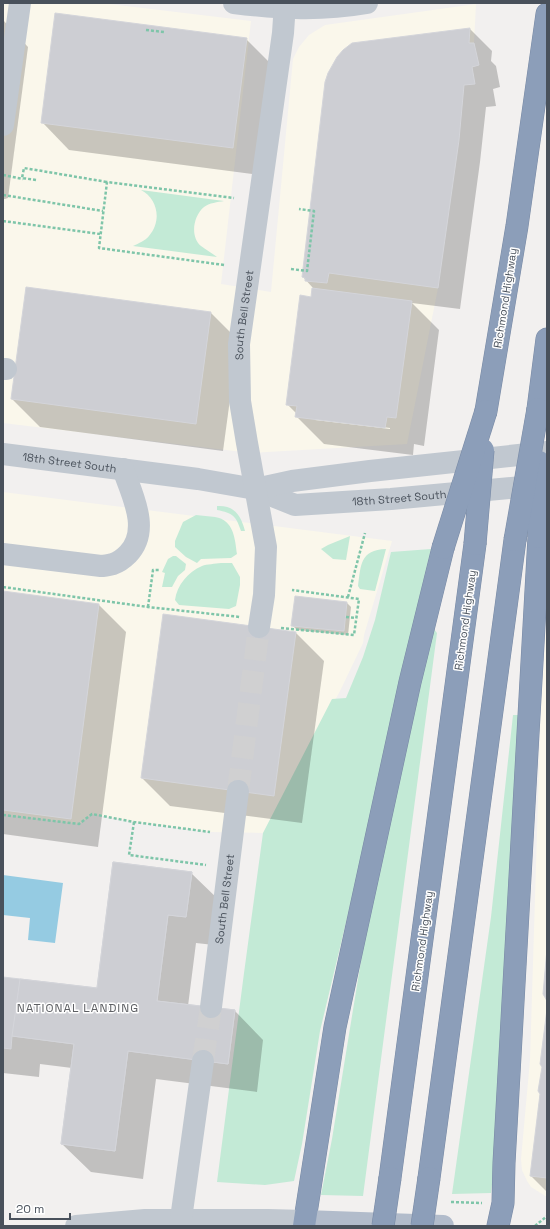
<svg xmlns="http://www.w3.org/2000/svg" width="550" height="1229" viewBox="0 0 550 1229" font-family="'Space Grotesk',sans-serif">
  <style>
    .commercial { fill: #faf7eb }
    .green { fill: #c3ead6 }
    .water { fill: #95cbe2 }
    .shadow { fill: #0003; fill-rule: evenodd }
    .building { fill: #cdced3; stroke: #d4d5da }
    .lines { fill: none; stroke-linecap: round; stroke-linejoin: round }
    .minor-tunnel { stroke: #d0d0d1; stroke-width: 22; stroke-dasharray: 22 11; stroke-linecap: butt }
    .highway-casing { stroke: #7889a4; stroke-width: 23 }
    .path { stroke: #7ec5a9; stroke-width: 2.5; stroke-dasharray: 3 2; stroke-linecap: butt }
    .minor { stroke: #c1c8d0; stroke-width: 22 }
    .major { stroke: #b2bccb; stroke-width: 22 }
    .highway { stroke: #8c9eb9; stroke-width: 22 }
    .highway-bridge-casing { stroke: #7889a4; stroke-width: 23; stroke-linecap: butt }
    .highway-bridge { stroke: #8c9eb9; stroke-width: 22 }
    .labels { text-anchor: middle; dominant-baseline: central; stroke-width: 3; stroke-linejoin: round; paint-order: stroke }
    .street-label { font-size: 11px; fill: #49515b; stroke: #fff }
    .neighbourhood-label { font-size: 12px; letter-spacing: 1px; fill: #5d5f63; stroke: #fff }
  </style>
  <rect width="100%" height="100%" fill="#f2f0ef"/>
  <g class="commercial">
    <path d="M3,3H101L251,21L221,284L271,292L293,59L299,47L309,35L325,25L476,4L474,43L479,65L472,67L475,84L464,85L459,140L438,288L407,444L251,453L3,423Z"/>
    <path d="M3,492L392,541L364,635L363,643L340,691L263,833L210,832L134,822L92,814L79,824L3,814Z"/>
    <path d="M547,609V1197L531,1187L527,1181L522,1170L521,1159L530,1060L541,704Z"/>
  </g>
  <g class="green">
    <path d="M141,190L224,201C218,202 209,203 204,207C193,216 190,237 201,246C206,250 212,253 217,257L133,246C139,243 145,241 149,236C162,221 158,199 141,190Z"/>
    <path d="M217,506C235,505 241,516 245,531H241C236,516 233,513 217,510Z"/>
    <path d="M196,515C202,516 209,516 215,517C234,520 235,539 237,554L231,558L201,559L197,563L186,557L175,547V541L183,522Z"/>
    <path d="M350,536L346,560L333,559L321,549L328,545Z"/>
    <path d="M386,549L375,591L360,589L358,586C361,565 360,550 386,549Z"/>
    <path d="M431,549L391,718L354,889L320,1031L302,1144L294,1181L265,1185L217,1182L244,973L263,833L332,699L346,698L363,657L375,620L391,552Z"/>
    <path d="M173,556H176L186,564L185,570L178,576L172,587H162L165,573L162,572L168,559Z"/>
    <path d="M221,563H232L240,577V585L236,606L229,609L179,605L175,600C177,585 188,572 202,566C207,564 215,564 221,563Z"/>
    <path d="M433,628L437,633L363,1196L321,1195L332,1139L372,893Z"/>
    <path d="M513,715H520L495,1159L491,1193L452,1194L491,917Z"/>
  </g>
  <path class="water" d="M3,875L63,883L55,943L28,940L30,918L3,915Z"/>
  <g class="shadow">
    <path d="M3,20L28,47L8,198L5,199H3Z"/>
    <path d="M470,29L492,51L491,61L496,66L500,87L493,89L496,106L486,107L480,162L460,309L412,303L439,330L424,446L414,444L413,455L324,444L296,416L297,414L287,404L312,298L313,288L303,277ZM315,418L390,428V429L315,420Z"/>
    <path d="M246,39L274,67L260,175L69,150L42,122Z"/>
    <path d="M210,312L238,340L223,451L40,427L12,399Z"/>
    <path d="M3,592L99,605L126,632L98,847L3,834Z"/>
    <path d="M296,597L347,603L351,607L348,635L297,630L292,625Z"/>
    <path d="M164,615L296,633L324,661L302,823L170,806L142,778Z"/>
    <path d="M191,873L220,901L214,945L196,943L188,1006L235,1011L263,1040L257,1092L156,1079L143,1179L91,1172L62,1144L72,1068L40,1064L39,1077L3,1073V978L98,990Z"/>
    <path d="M547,1017V1192L531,1176L543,1067Z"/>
  </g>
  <g class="building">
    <path d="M55,13L247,38L233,148L41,123Z"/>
    <path d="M470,28L469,43H474L479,65L472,67L475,84L464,85L459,140L438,288L329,273L327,283L305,281V278L302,277L325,82L328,73L337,57L343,50L352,43Z"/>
    <path d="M26,287L211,312L196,424L11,399Z"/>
    <path d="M312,288L412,301L396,418L387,417L385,428L295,417L297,406L286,405L300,295L311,297Z"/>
    <path d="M3,591L99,604L71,819L3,810Z"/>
    <path d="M295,596L347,602L344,631L291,626Z"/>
    <path d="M163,614L296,632L274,796L141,778Z"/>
    <path d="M113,862L192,872L186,917L168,915L157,1001L235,1010L228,1064L128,1051L115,1151L61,1144L74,1044L12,1036L11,1049L3,1048V977L97,988Z"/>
    <path d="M113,862L192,872L186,917L168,915L157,1001L235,1010L228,1064L128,1051L115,1151L61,1144L74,1044L12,1036L20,979L97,988Z"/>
    <path d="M547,949V1001L543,994Z"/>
    <path d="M547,1009V1178L530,1176L540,1094L538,1091L542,1067L540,1064Z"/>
  </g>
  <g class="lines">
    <g class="minor-tunnel">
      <path d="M238,791L259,627"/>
      <path d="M203,1061L211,1007"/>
    </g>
    <g class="highway-casing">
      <g id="highway">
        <path d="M538,409L547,339"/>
        <path d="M486,411L517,226L547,14"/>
        <path d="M390,1178L475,544"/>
        <path d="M429,1178L515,540"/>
        <path d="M304,1226L335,1027L410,682L443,548"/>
        <path d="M498,1226L503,1203L504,1163L539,537"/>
      </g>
    </g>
    <g class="path">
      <path d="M146,30L164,32"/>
      <path d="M3,175L23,179"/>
      <path d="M36,180L22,178L24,168L107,182"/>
      <path d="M3,195L103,211"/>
      <path d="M3,221L100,234"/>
      <path d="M224,265L99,248L107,182L234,198"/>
      <path d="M291,269L307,271L314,211L299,209"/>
      <path d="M3,587L148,607L240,617"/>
      <path d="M348,597L365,533"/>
      <path d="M148,607L153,570H159"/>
      <path d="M346,617L356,618"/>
      <path d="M281,628L354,635L359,599L292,590"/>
      <path d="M3,815L79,824L92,814L134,822L210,832"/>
      <path d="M134,822L129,855L206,865"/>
      <path d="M451,1202L482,1203"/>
      <path d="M535,1226L547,1216"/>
    </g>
    <g class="minor">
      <path d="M234,3C281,9 321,11 367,3"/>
      <path d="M3,125L20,3"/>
      <path d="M3,369H6"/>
      <path id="s1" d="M3,454L198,479L255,489L295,505L391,499L543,485"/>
      <path d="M255,489L292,481L370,471L547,452"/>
      <path d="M3,554L101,566C105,566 109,565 113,564C119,562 124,558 128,554C151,530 132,495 123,469"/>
      <path id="s2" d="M259,627L264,595L266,547L247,443L240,401L239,344L283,33L285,3"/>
      <path id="s3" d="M211,1007L238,791"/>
      <path d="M76,1226L145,1220H268L305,1221"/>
      <path d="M180,1226L203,1061"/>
    </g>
    <path class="major" d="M305,1221L443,1226"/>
    <use href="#highway" class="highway"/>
    <g class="highway-bridge-casing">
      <g id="highway-bridge">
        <path d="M539,462V537"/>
        <path d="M515,540L538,409"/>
        <path d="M475,544L483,450"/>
        <path d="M443,548L486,411"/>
        <path d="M383,1226L390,1178"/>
        <path d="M422,1226L429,1178"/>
      </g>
    </g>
    <use href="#highway-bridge" class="highway-bridge"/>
  </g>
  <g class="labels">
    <g class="street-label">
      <text transform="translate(505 298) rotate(-81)">Richmond Highway</text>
      <text stroke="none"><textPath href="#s2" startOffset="315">South Bell Street</textPath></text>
      <text stroke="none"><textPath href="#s1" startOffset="67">18th Street South</textPath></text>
      <text stroke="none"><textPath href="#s1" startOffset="402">18th Street South</textPath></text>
      <text transform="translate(465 620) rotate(-82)">Richmond Highway</text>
      <text stroke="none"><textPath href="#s3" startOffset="109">South Bell Street</textPath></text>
      <text transform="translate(422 941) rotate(-82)">Richmond Highway</text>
    </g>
    <g class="neighbourhood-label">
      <text x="78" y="1008">NATIONAL LANDING</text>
    </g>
  </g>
  <rect width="550" height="1229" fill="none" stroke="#49515b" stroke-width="8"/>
  <path d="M10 1213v6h60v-6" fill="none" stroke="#49515b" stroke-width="2"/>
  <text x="16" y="1213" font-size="12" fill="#49515b" stroke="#ffffff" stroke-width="3" paint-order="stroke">20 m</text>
</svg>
